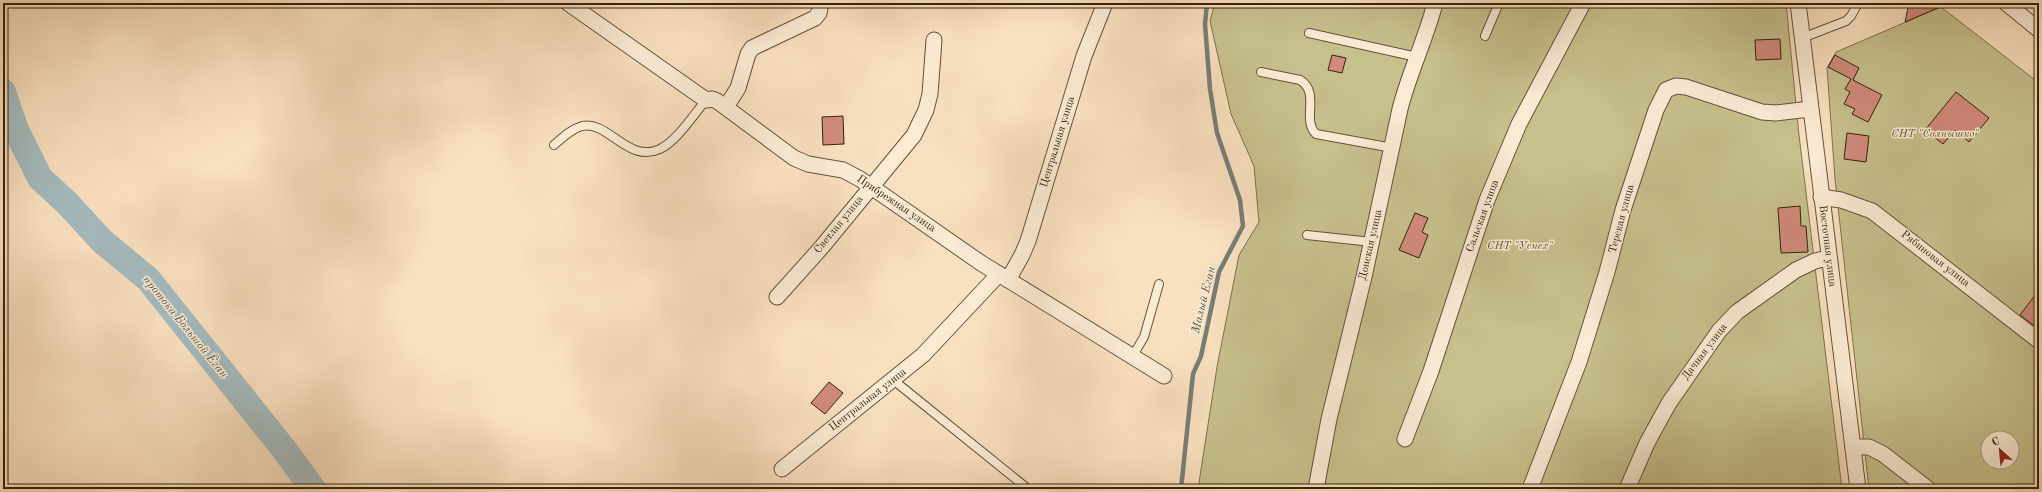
<svg xmlns="http://www.w3.org/2000/svg" width="2042" height="492" viewBox="0 0 2042 492" font-family="'Old Standard TT',serif">
  <style>
    .green { fill: #c6c08c; stroke: #7e724c; fill-rule: evenodd }
    .water { fill: #a4babe; stroke: #787e76 }
    .lines { fill: none; stroke-linecap: round; stroke-linejoin: round }
    .stream { stroke: #787e76; stroke-width: 4.5 }
    .river { stroke: #a4babe; stroke-width: 26 }
    .building { fill: #d18a7d; stroke: #35230b }
    .service-casing { stroke: #665238; stroke-width: 10 }
    .minor-casing { stroke: #665238; stroke-width: 17 }
    .service { stroke: #fbebd5; stroke-width: 8 }
    .minor { stroke: #fbebd5; stroke-width: 15 }
    .labels { text-anchor: middle; dominant-baseline: central; stroke-width: 3; stroke-linejoin: round; paint-order: stroke }
    .park-label { font-size: 11px; font-style: italic; fill: #605232; stroke: #fbebd5 }
    .street-label { font-size: 11px; fill: #35230b; stroke: #fbebd5 }
    .water-label { font-size: 12px; font-style: italic; fill: #565041; stroke: #fbebd5 }
  </style>
  <rect width="100%" height="100%" fill="#f9e0bf"/>
  <filter id="stains"><feTurbulence type="fractalNoise" baseFrequency=".005" numOctaves="4"/><feColorMatrix values="0 0 0 0 .2 0 0 0 0 .09 0 0 0 0 .02 0 0 0 .5 -.17"/></filter>
  <radialGradient id="worn" r=".72"><stop offset=".6" stop-color="#630" stop-opacity="0"/><stop offset="1" stop-color="#630" stop-opacity=".3"/></radialGradient>
  <g class="green">
    <path d="M1215,3H1786L1799,135L1842,489H1198L1217,367L1239,255L1259,222L1254,166L1231,114L1210,21Z"/>
    <path d="M1941,7L2039,83V489H1869L1835,179L1827,68L1836,52ZM1988,438H2012V462H1988Z"/>
  </g>
  <path class="water" d="M3,64L12,100L3,101Z"/>
  <g class="lines">
    <path class="stream" d="M1181,489L1193,374L1201,356L1219,272L1243,226L1240,200L1217,133L1210,89L1205,24L1207,3"/>
    <path class="river" d="M3,92L16,130L40,178L68,204L102,241L148,279L283,448L313,489"/>
  </g>
  <g class="building">
    <path d="M1909,3H1949L1905,22Z"/>
    <path d="M1780,39L1781,59L1756,60L1755,40Z"/>
    <path d="M1332,55L1346,58L1342,73L1328,70Z"/>
    <path d="M1835,55L1859,68L1853,80L1882,95L1868,122L1852,114L1855,109L1844,104L1850,92L1845,89L1851,79L1828,67Z"/>
    <path d="M1956,92L1989,118L1969,142L1955,130L1943,144L1925,130Z"/>
    <path d="M843,116L844,144L823,145L822,117Z"/>
    <path d="M1847,133L1869,136L1866,162L1844,159Z"/>
    <path d="M1800,206L1801,226H1806L1808,252L1781,253L1778,208Z"/>
    <path d="M1415,213L1428,218L1422,232L1428,235L1419,258L1399,250Z"/>
    <path d="M2039,290V318L2033,325L2020,315Z"/>
    <path d="M829,382L843,393L825,414L811,403Z"/>
  </g>
  <g class="lines">
    <g class="service-casing">
      <g id="service">
        <path d="M1309,33L1417,57"/>
        <path d="M1485,36L1499,3"/>
        <path d="M1802,38L1846,21L1851,16L1858,3"/>
        <path d="M1261,72L1300,80C1321,93 1301,119 1316,134L1393,148"/>
        <path d="M554,145C562,138 571,129 582,126C608,120 628,164 660,149C677,141 694,114 706,100"/>
        <path d="M1307,235L1372,242"/>
        <path d="M1132,357L1144,337L1159,284"/>
        <path d="M892,379L1028,489"/>
      </g>
    </g>
    <g class="minor-casing">
      <g id="minor">
        <path d="M568,3L706,100L712,99L717,101L794,158L808,164L843,170L860,179L981,263L1164,376"/>
        <path d="M1798,3L1858,489"/>
        <path d="M2006,3L2039,30"/>
        <path d="M726,107L738,88L748,54L752,48L815,18L819,13L821,3"/>
        <path d="M1821,197L1841,200L1872,211L2039,341"/>
        <path d="M1008,280L1022,255L1028,241L1084,56L1105,3"/>
        <path d="M777,297L821,248L914,135L926,110L930,94L934,40"/>
        <path d="M1405,439L1431,371L1487,200L1519,124L1583,3"/>
        <path d="M1853,447H1869L1883,454L1928,489"/>
        <path d="M782,469L923,355L999,274"/>
        <path d="M1316,489L1329,419L1364,277L1400,109C1409,73 1426,39 1435,3"/>
        <path d="M1530,489L1579,362L1607,272L1623,210L1656,110L1666,90L1676,86L1686,87L1762,112L1776,113L1810,109"/>
        <path d="M1627,489L1647,443L1669,403L1719,331L1737,312L1796,270L1815,261L1828,258"/>
      </g>
    </g>
    <use href="#service" class="service"/>
    <use href="#minor" class="minor"/>
  </g>
  <g class="labels">
    <g class="park-label">
      <text x="1935" y="134">СНТ "Солнышко"</text>
      <text x="1520" y="246">СНТ "Успех"</text>
    </g>
    <g class="street-label">
      <text transform="translate(1058 142) rotate(-73)">Центральная улица</text>
      <text transform="translate(896 204) rotate(34)">Прибрежная улица</text>
      <text transform="translate(1483 216) rotate(-70)">Сальская улица</text>
      <text transform="translate(1622 219) rotate(-75)">Терская улица</text>
      <text transform="translate(839 225) rotate(-51)">Светлая улица</text>
      <text transform="translate(1371 245) rotate(-77)">Донская улица</text>
      <text transform="translate(1827 246) rotate(83)">Восточная улица</text>
      <text transform="translate(1935 259) rotate(38)">Рябиновая улица</text>
      <text transform="translate(1705 352) rotate(-53)">Дачная улица</text>
      <text transform="translate(868 400) rotate(-38)">Центральная улица</text>
    </g>
    <g class="water-label">
      <text transform="translate(1204 300) rotate(-76)">Малый Еган</text>
      <text transform="translate(185 327) rotate(51)">протока Большой Ёган</text>
    </g>
  </g>
  <rect width="2042" height="492" fill="none" stroke="#f9e0bf" stroke-width="16"/>
  <rect x="4" y="4" width="2034" height="484" fill="none" stroke="#35230b" stroke-width="2"/>
  <rect x="8" y="8" width="2026" height="476" fill="none" stroke="#35230b"/>
  <g transform="translate(2000 450) rotate(333)"><circle r="19" fill="#fbebd5" stroke="#ac9b84"/>
  <path d="M0-3L7 15L0 10L-7 15Z" fill="#8f2418"/>
  <text y="-6" font-size="11" font-weight="bold" text-anchor="middle" fill="#35230b">С</text>
  </g>
  <rect width="100%" height="100%" filter="url(#stains)"/>
  <rect width="100%" height="100%" fill="url(#worn)"/>
</svg>
